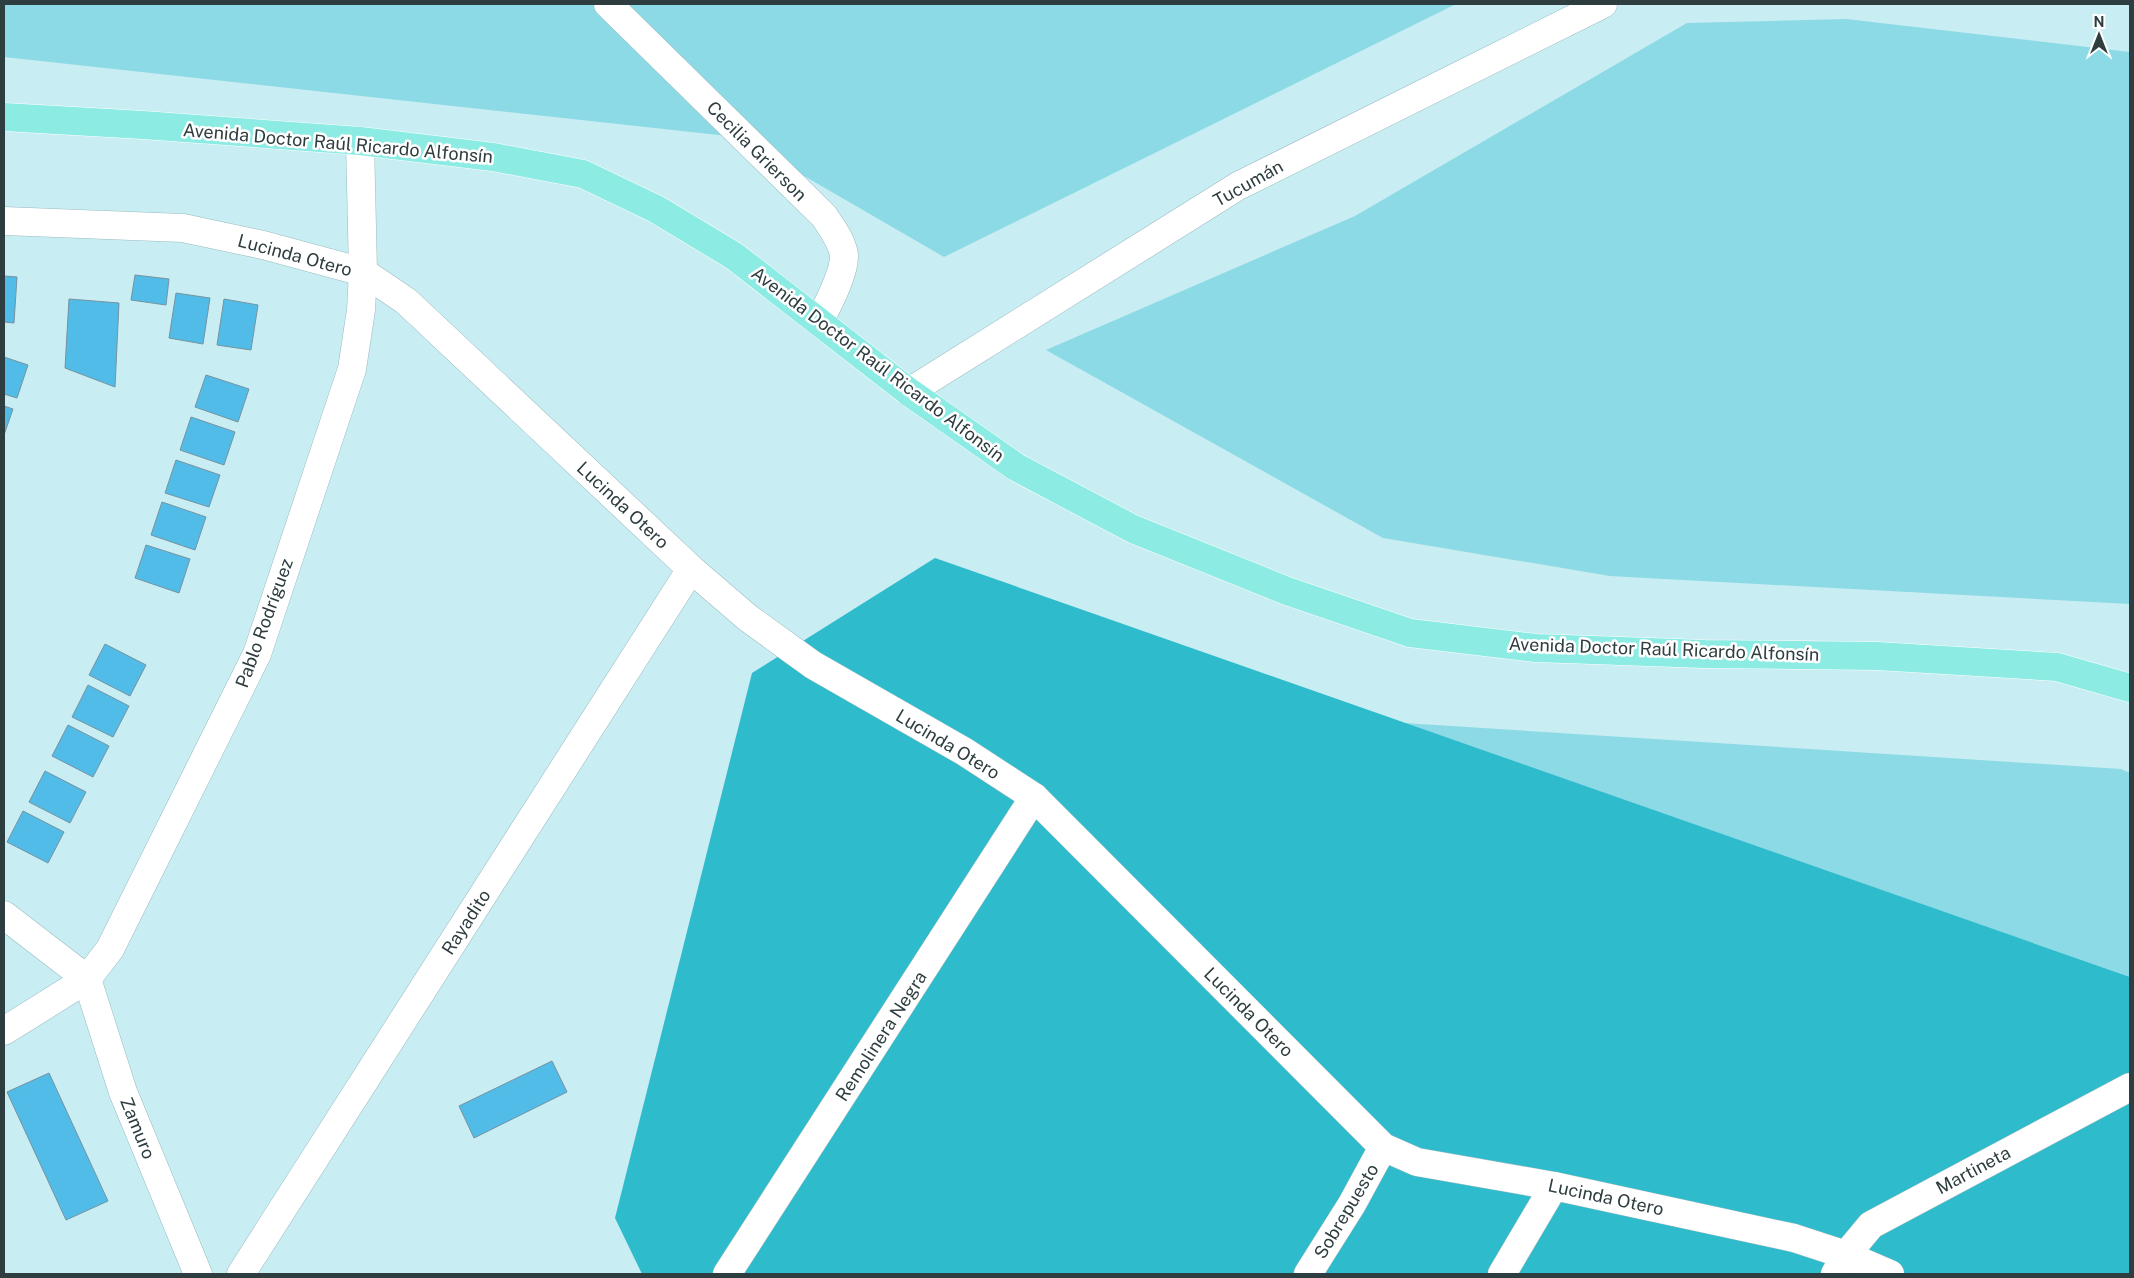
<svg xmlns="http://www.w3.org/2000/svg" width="2134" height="1278" viewBox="0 0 2134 1278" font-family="'Public Sans',sans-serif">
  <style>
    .green { fill: #8cdae5 }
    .forest { fill: #2ebbcc }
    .building { fill: #51bce7; stroke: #7693a1 }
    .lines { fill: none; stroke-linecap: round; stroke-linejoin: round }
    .street-casing { stroke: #98bcc1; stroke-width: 29 }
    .primary-casing { stroke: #fff; stroke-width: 29 }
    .street { stroke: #fff; stroke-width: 28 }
    .primary { stroke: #8cebe3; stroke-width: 28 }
    .labels { text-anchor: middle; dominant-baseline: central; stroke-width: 5; stroke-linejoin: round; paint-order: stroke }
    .street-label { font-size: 18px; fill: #2e3d3f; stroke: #fff }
  </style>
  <rect width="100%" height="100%" fill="#c8edf2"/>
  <g class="green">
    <path d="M4,4H1456L944,257L737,137L4,57Z"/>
    <path d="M1846,19L2130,52V604L1610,576L1383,538L1046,350L1355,216L1687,23Z"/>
    <path d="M1404,723L2121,769L2130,773V977Z"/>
  </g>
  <path class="forest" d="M935,558L2130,977V1274H642L615,1218L752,673Z"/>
  <g class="building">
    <path d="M135,275L169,279L166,305L131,300Z"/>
    <path d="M4,276L17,277L14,323L4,322Z"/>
    <path d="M176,293L210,298L203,344L169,338Z"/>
    <path d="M69,299L119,303L115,387L65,368Z"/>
    <path d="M224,299L258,305L251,350L217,345Z"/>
    <path d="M4,357L28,365L17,398L4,394Z"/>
    <path d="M206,375L249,389L238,422L195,407Z"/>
    <path d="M4,406L13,409L4,435Z"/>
    <path d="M191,417L235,432L224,465L180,450Z"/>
    <path d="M176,460L220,475L209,507L165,493Z"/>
    <path d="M162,502L206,517L195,550L151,535Z"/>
    <path d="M146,545L190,559L179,593L135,578Z"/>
    <path d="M105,644L146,665L130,696L89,675Z"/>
    <path d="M88,685L129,706L113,737L72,717Z"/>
    <path d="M68,725L109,746L93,777L52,756Z"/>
    <path d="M45,771L86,792L70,823L29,802Z"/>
    <path d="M23,811L64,832L48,863L7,842Z"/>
    <path d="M552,1061L567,1092L474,1138L459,1106Z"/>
    <path d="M49,1073L108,1201L66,1220L7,1092Z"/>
  </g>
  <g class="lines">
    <g class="street-casing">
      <g id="street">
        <path d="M608,4L824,216C832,228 842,241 844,255C845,273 827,306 819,322"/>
        <path d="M4,221L183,228L263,245L363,272L406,301L691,569L748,618L813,665L965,752L1034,797L1383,1147L1417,1162L1554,1186L1794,1238L1846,1255L1890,1274"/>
        <path d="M909,392L1238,186L1603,4"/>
        <path d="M4,915L87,979L123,1092L198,1274"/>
        <path d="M4,1031L87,979L110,949L257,654L352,369L361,310L363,272L360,141"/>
        <path d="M241,1274L691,569"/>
        <path d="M727,1274L1034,797"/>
        <path d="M1308,1274L1352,1204L1383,1147"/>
        <path d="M1502,1274L1554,1186"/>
        <path d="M1835,1274L1846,1255L1871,1225L2130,1087"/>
      </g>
    </g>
    <g class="primary-casing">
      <path id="primary" d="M4,117L143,125L360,141L493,157L583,174L656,209L734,256L909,392L1016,467L1133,529L1287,591L1410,633L1536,648L1705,654L1877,656L2057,667L2130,688"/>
    </g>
    <use href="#street" class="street"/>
    <use href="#primary" class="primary"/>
  </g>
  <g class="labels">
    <g class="street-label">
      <text transform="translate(338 143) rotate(5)">Avenida Doctor Raúl Ricardo Alfonsín</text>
      <text transform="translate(757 151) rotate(45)">Cecilia Grierson</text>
      <text transform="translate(1248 183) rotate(-29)">Tucumán</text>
      <text transform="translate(295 255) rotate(15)">Lucinda Otero</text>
      <text transform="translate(878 364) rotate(37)">Avenida Doctor Raúl Ricardo Alfonsín</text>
      <text transform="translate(623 505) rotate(43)">Lucinda Otero</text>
      <text transform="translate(264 623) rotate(-70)">Pablo Rodríguez</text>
      <text transform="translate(1664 649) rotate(2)">Avenida Doctor Raúl Ricardo Alfonsín</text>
      <text transform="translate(948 744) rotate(31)">Lucinda Otero</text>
      <text transform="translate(466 922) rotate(-57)">Rayadito</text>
      <text transform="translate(1249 1012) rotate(45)">Lucinda Otero</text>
      <text transform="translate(881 1036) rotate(-57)">Remolinera Negra</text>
      <text transform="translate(138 1128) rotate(68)">Zamuro</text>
      <text transform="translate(1973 1170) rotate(-28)">Martineta</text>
      <text transform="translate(1606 1197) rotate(12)">Lucinda Otero</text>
      <text transform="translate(1346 1211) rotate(-59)">Sobrepuesto</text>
    </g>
  </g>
  <rect width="2134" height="1278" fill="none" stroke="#2e3d3f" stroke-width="10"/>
  <g transform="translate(2099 35)" stroke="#ffffff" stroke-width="4" paint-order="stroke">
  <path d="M0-4L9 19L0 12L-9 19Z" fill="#2e3d3f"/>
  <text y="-8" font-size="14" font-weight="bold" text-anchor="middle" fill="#2e3d3f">N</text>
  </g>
</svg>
